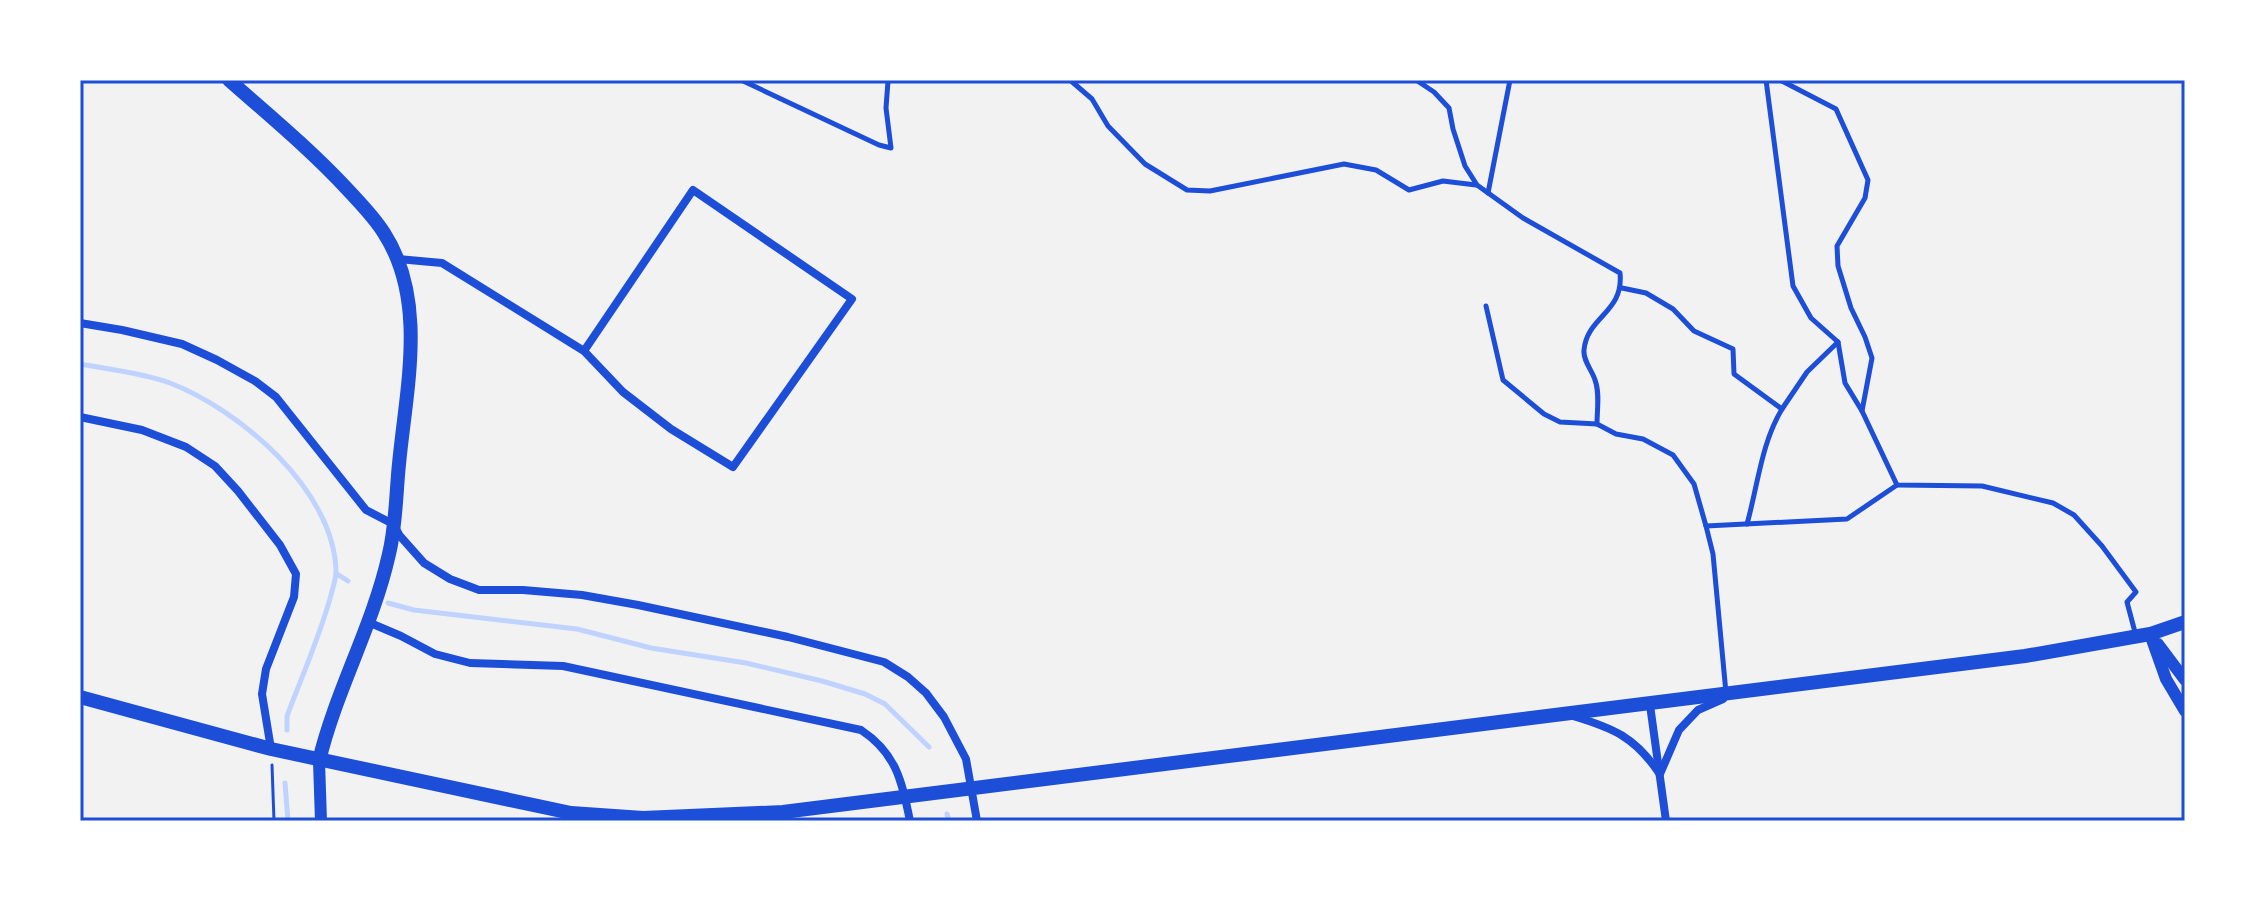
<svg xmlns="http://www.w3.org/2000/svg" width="2265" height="901" viewBox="0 0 2265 901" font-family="Quicksand,sans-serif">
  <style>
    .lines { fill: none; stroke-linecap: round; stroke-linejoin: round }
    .stream { stroke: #bfd3fe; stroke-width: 5 }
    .path { stroke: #1d4ed8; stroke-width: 3 }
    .service { stroke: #1d4ed8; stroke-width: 5 }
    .minor { stroke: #1d4ed8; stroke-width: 8 }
    .tertiary { stroke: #1d4ed8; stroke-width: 12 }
    .secondary { stroke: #1d4ed8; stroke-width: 14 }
    .neatline { fill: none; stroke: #1d4ed8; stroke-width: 3 }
  </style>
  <rect width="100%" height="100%" fill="#f2f2f2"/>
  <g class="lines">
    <g class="stream">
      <path d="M80,364C107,369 144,373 170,383C240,410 334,490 336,571C336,579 333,587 331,595C320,636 302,676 287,716V730"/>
      <path d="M337,574L348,581"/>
      <path d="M388,603L414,610L577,629L651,648L746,663L822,681L865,694L885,704L929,747"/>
      <path d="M285,783L288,821"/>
      <path d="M947,814L949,821"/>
    </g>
    <path class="path" d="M272,765L274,821"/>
    <g class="service">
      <path d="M741,80L879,145L891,148L886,108L888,81"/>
      <path d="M1070,80L1092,99L1108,126L1145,164L1187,190L1210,191L1344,164L1376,170L1409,190L1443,181L1476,185"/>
      <path d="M1416,80L1434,92L1449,108L1453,129L1465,166L1477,185L1523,218L1620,273C1624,313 1587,316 1584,350C1583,361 1592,370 1595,380C1600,393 1597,410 1597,424L1616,434L1643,439L1673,455L1694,484L1706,526L1847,519L1897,485"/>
      <path d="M1766,80L1793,286L1811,318L1838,342L1845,383L1862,411L1897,485L1982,486L2053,503L2074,515L2102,546L2136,592L2127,602L2136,636"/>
      <path d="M1780,80L1836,109L1868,180L1865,198L1837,246L1838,266L1851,308L1865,337L1872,358L1862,411"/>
      <path d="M1488,193L1510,80"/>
      <path d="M1622,288L1646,293L1673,309L1694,331L1733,349L1734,374L1782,409L1807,372L1838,342"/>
      <path d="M1486,306L1503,380L1544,414L1560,422L1597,424"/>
      <path d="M1747,524C1758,485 1761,444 1782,409"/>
      <path d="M1706,526L1713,554L1726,693"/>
    </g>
    <g class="minor">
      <path d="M398,259L442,263L584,351L623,392L671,429L733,467L852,299L693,190L584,351"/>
      <path d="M80,323L122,330L182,344L217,360L255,381L276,397L366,510L393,524L400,536L424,563L450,579L479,590H523L582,595L638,605L788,637L884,662L908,677L926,693L944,717L966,759L977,821"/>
      <path d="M80,417L142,430L186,447L215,466L238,491L280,545L296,574L294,597L266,669L262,694L271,749"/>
      <path d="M368,622L401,636L435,654L470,663L563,666L861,730C896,753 902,781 910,821"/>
      <path d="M1650,705L1666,821"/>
      <path d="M1573,716C1613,728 1635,737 1659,773"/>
      <path d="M1660,774L1679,730L1698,710L1723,699"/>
    </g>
    <g class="tertiary">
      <path d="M2150,634L2166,679L2185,711"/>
      <path d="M2158,644L2185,680"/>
      <path d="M319,761L321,821"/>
    </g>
    <g class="secondary">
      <path d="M229,80C270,116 312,151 349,191C361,204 374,217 384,233C428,301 406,389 399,464C396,493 396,526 389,554C373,626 336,690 319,761"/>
      <path d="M80,697L271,749L571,813L643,818L783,812L2025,656L2150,634L2185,622"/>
    </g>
  </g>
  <rect width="2265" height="901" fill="none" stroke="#ffffff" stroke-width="164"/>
  <rect x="82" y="82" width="2101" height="737" class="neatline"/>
</svg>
